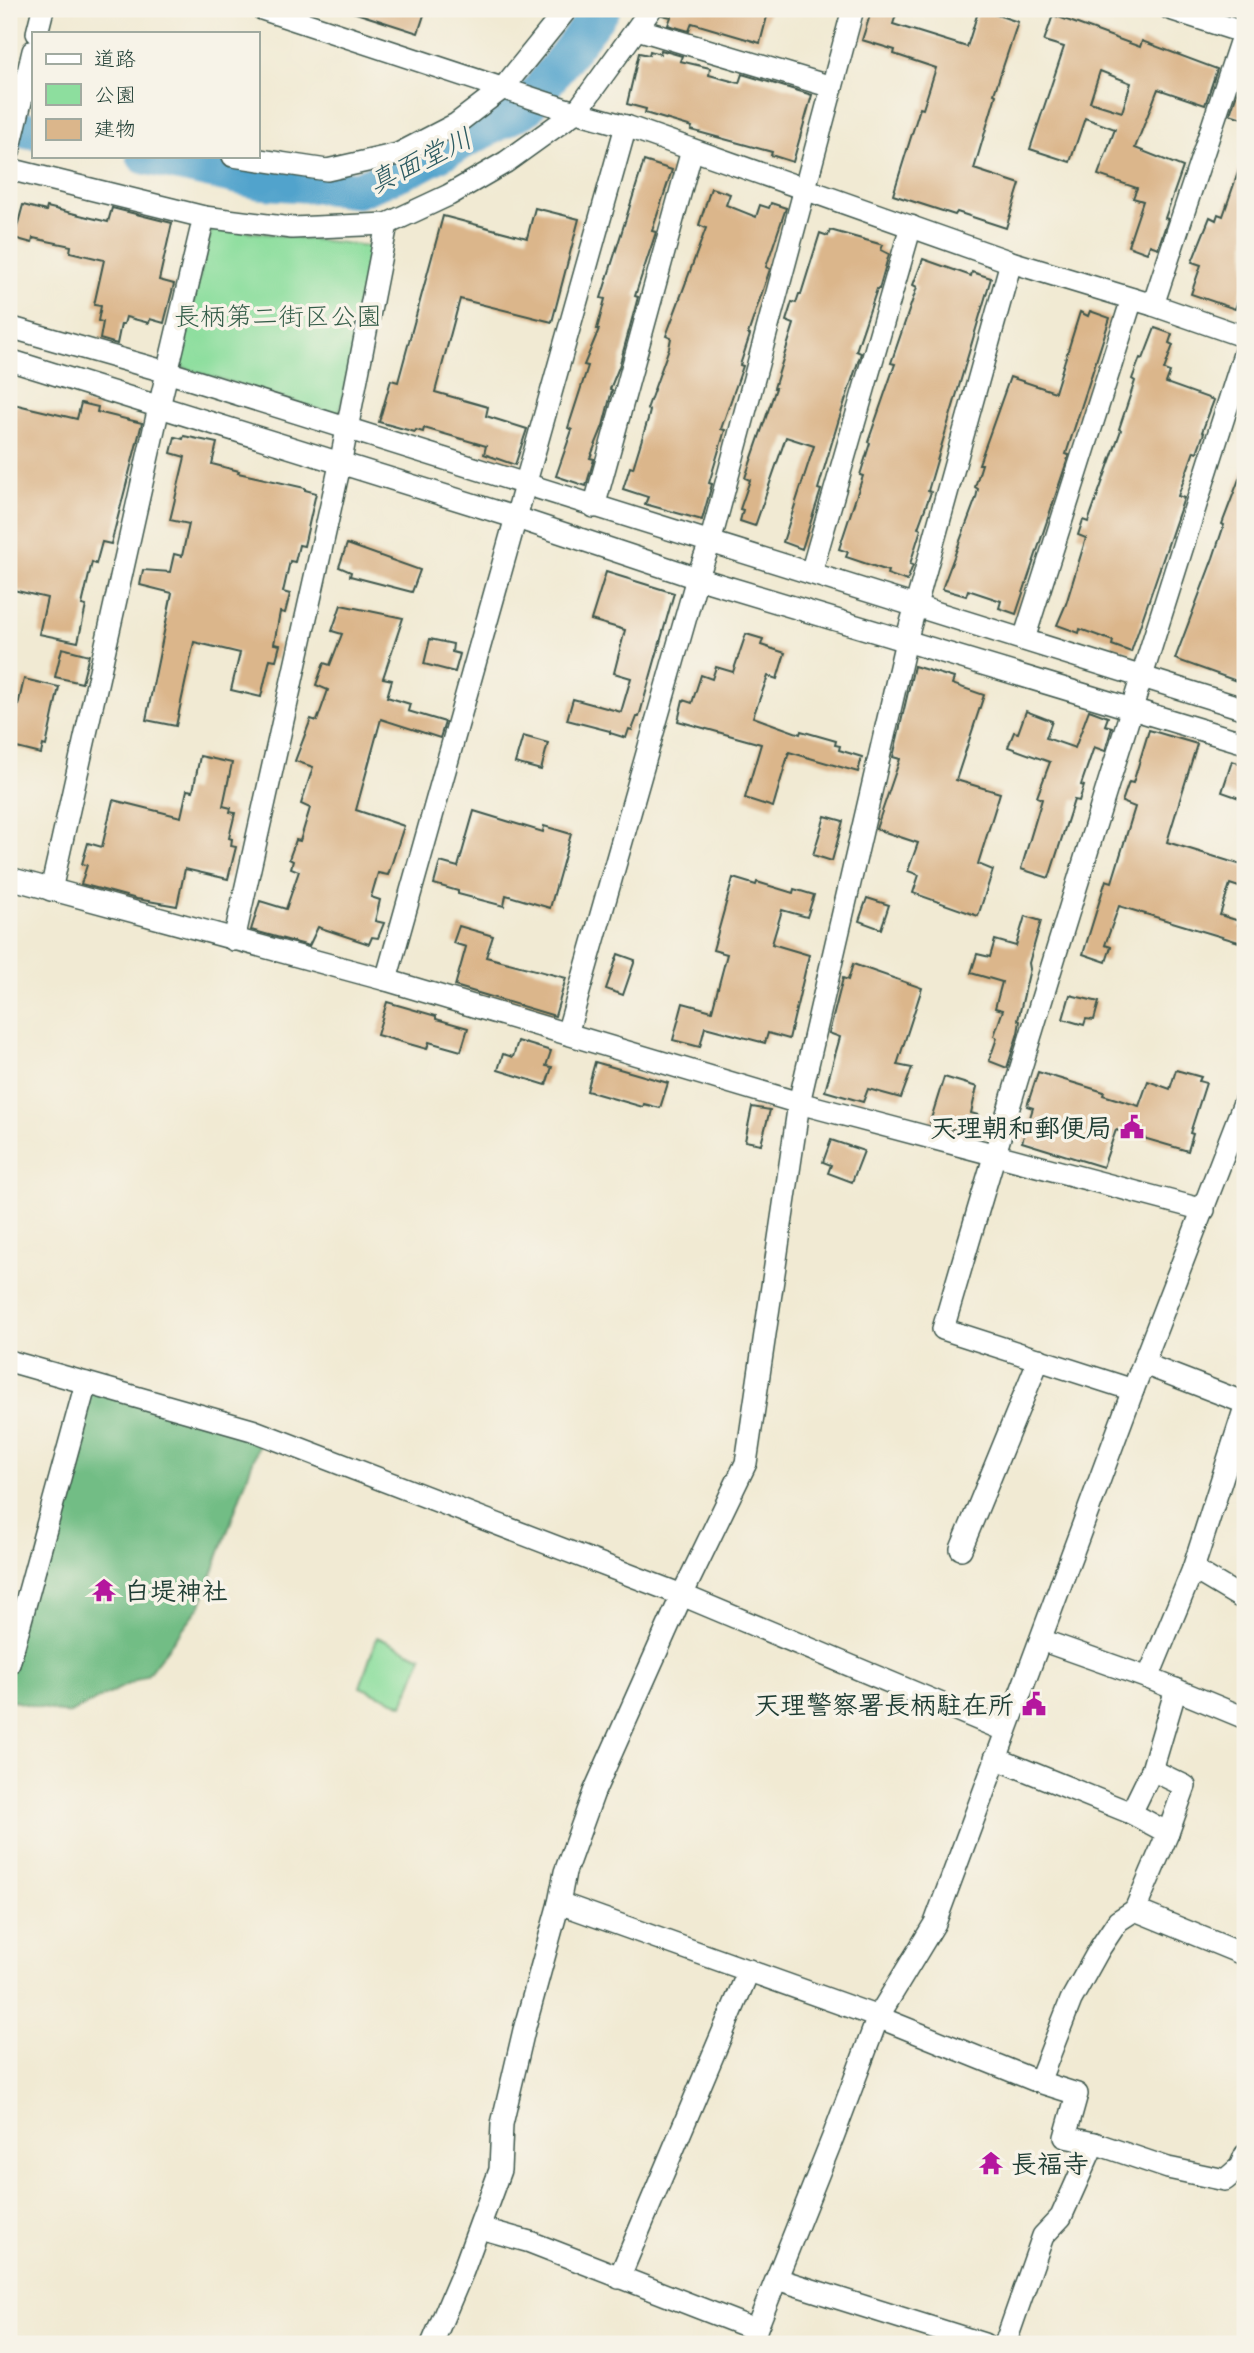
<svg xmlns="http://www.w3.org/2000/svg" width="1254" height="2353" viewBox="0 0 1254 2353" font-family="'Patrick Hand','Klee One',sans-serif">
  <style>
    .green { fill: #8dde9e; stroke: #568e69; stroke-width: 2 }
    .forest { fill: #72bd85; stroke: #487d5c; stroke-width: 2 }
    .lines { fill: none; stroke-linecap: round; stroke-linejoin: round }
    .river { stroke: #51a3cc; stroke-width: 37 }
    .building { fill: #dbb68b; fill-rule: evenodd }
    .minor-casing { stroke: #3e574c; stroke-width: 24 }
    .minor { stroke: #fff; stroke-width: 21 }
    .labels { text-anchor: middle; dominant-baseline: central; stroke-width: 7; stroke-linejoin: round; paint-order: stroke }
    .park-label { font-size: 26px; fill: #355d49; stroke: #f7f3e8 }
    .poi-label { font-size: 26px; font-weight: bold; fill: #1f3d34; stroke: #f7f3e8; text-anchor: end }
    .water-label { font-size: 28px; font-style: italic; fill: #2e5c62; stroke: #f7f3e8 }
  </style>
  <rect width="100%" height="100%" fill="#f7f3e8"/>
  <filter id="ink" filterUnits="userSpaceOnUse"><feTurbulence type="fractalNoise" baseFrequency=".0143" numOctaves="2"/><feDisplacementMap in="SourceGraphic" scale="14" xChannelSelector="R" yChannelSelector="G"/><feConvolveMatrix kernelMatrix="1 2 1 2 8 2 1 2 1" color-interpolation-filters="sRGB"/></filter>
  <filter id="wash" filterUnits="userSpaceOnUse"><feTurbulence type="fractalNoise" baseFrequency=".00686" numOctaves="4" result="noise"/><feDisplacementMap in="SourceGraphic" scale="28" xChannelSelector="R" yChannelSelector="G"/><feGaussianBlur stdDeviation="1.57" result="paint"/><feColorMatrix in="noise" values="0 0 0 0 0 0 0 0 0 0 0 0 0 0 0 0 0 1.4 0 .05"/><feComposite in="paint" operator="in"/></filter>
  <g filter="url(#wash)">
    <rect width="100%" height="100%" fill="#f1ead3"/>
    <g class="green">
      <path d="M212,227L376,247L339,416L177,366Z"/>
      <path d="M377,1637L422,1657L403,1705L360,1687Z"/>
    </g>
    <path class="forest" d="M86,1383L263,1433L201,1605L147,1675L68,1714L9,1700V1666Z"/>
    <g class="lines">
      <g class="river">
        <path d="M9,126L33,131"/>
        <path d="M145,156L259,181L318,185L357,190L413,167L526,108L602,9"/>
      </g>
    </g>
    <g id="blocks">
      <g class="building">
        <path d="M354,9H426L418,33L353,12Z"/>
        <path d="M664,9H769L760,43L692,23L689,31L668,25L671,17L662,15Z"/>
        <path d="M872,9H898L893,24L967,47L979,9L1018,22L994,94L996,95L974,169L1020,184L1006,228L957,212L955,215L893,195L920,108L923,109L936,68L894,54L895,50L862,40Z"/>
        <path d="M1053,15L1140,47L1142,41L1217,69L1205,105L1158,89L1135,148L1183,167L1165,218L1168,219L1158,248L1150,245L1147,253L1128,246L1143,201L1133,198L1137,188L1098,175L1115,129L1085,118L1070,162L1030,149L1064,47L1044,41ZM1100,71L1131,83L1122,112L1090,102Z"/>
        <path d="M661,50L682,56L680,61L710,68L709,75L739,83L742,74L812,95L793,162L771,155L772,152L691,130L692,127L645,113L646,109L627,104L639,53L649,55L650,51L660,54Z"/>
        <path d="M1239,87L1245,89V119L1230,114Z"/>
        <path d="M1243,158H1245V280L1235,309L1191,294L1201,265L1192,262L1210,217L1216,220L1218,214L1223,216Z"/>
        <path d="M644,161L672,170L652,231L656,232L635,296L638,297L619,367L610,389L612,390L603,426L590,458L594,459L586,486L556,476L572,430L568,428L588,366L584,365L599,329H597L605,299L601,298Z"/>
        <path d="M711,188L730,194L726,205L756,217L760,205L769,208L771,203L786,208L766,267L770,269L768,275L748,334L750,335L740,365L743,366L722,426L721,429L725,430L709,483L712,484L702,520L645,504L648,497L623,489L630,467L633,468L648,419L650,411L647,409L669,348L671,338L666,336L706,228L699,225Z"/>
        <path d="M23,205L46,211L47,207L108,222L112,208L172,223L159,280L174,284L164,323L150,319L149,323L126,317L124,324H121L117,344L100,339L103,322L98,321L101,306L94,305L104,260L70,252L71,246L33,238L32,243L14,238Z"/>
        <path d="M535,208L579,219L552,322L460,299L435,392L488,407L486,416L527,429L515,465L484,454L486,446L424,428L423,432L416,430L415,432L379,422L391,380L398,382L443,216L527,238Z"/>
        <path d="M830,230L883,245L881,250L889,254L879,289H877L856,351L861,353L839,419L818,489L821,490L802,549L783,542L814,446L786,437L755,526L740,521L743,510L740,509L750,480L745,478L776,388H774L794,324L786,321L792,302L796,303L799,294H801L820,233L828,236Z"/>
        <path d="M923,259L971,276L972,272L991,278L928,491L931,492L918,528L921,529L910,564L913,565L907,581L887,574L888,571L846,557L848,552L839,549L863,476L860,475L870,443L868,442L895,364L891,363L917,287L913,285Z"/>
        <path d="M1090,311L1110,318L1066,454L1069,455L1016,614L999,608L1001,601L968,590L966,596L942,589L976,498L978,489L975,487L982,464H979L1010,377L1055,392L1080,312L1088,316Z"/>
        <path d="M1155,328L1172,334L1169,343L1173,345L1164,370L1170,372L1166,383L1214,400L1202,432L1204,433L1197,452L1194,451L1178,496L1184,498L1131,652L1112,645L1113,641L1080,629L1079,633L1057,625L1066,604L1086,538L1078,535L1083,520L1088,522L1121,430L1119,429L1135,381L1132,379L1140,358L1143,359Z"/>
        <path d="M9,403L77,419L81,403L98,407L97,412L142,423L111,544L102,542L96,564L92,562L82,605L86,606L78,642L39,634L47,598L9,589Z"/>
        <path d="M184,436L217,443L212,464L239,471L238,473L305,488V490L316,493L304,546L299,545L295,562L290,561L283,592L290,594L285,613L280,612L274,644L280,645L276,660L270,659L261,697L231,690L240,653L194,642L176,726L146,720L172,593L140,585L143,570L170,572L174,554L182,556L189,524L170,520L185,457L171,453L175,437L183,439Z"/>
        <path d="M1244,466H1245V684L1175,659L1213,558L1224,525L1222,524Z"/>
        <path d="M347,544L420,570L412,592L350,576L351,572L339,567Z"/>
        <path d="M606,572L674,593L639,717H637L632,730L629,729L626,738L610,733V731L567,720L573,699L621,712L631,678L614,673L625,630L591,620Z"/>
        <path d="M341,605L403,618L383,678L392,680L387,697L410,704L408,711L445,722L440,738L381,719L356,810L404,826L388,875L378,873L371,897L380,900L375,921L384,923L378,938L372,937L369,944L318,927L309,946L251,930L260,901L286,909L299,871L291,868L293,861L289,859L296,840L300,841L310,808L301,804L313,767L295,761L311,719L317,721L328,690L316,685L324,663L330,665L342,634L332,631Z"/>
        <path d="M746,634L763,639L761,645L785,653L777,679L768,676L753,717L800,734L801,731L836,741L835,745L840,746L839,750L862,757L858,772L789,752L773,807L745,798L761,744L678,721L683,700L692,703L701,675L712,679L716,667L733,672Z"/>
        <path d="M430,639L453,644L452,652L460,654L455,672L424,664Z"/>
        <path d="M62,648L89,655L82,683L55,677Z"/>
        <path d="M914,666L954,678L952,684L984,695L956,780L1000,793L978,864L993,870L978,916L913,893L919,875L908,871L918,843L876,829L900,759L893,757Z"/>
        <path d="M24,679L59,687L46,746L43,745L41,754L9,746Z"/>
        <path d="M1089,710L1108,717L1105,725L1112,727L1105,751L1094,747L1081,785L1084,786L1079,801L1074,800L1049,878L1021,869L1042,799L1037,797L1050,762L1008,747L1014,732L1018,733L1026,711L1052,721L1046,738L1075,748Z"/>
        <path d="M1149,730L1197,744L1167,842L1245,866V889L1230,884L1220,915L1239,921L1238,925L1245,927V933L1242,943L1119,906L1105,945L1111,947L1106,962L1083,954L1106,880L1112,882L1135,807L1122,802L1129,782L1133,783Z"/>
        <path d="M523,736L548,743L541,770L515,763Z"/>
        <path d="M200,756L232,763L223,806L231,808L230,812L235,813L229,838L232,839L231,846L236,847L228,879L185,869L177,906L137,899L81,884L87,865L82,864L88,843L102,847L113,800L181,817L187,790L193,791Z"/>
        <path d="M1232,761L1245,765V800L1222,792Z"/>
        <path d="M474,811L543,832L544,826L571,834L550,908L506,895L504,906L458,894V891L434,884L440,862L458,867Z"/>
        <path d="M825,816L843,821L832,861L813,855Z"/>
        <path d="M733,878L756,885L757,882L793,893L794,889L814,895L807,917L782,910L772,944L809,955L789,1039L768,1033L765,1043L705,1027L700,1047L673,1040L683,1003L712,1011L727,954L713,950Z"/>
        <path d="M867,898L889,905L881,929L859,921Z"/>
        <path d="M1025,916L1041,921L1029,963L1030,969L1018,1020L1020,1021L1018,1033L1007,1068L989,1061L997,1038L994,1036L1003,1010L995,1008L1002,982L971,973L977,954L990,957L995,940L1016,946Z"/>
        <path d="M459,926L493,936L486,957L566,978L555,1016L455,986L466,947L453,943Z"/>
        <path d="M618,954L635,960L623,995L606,989Z"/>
        <path d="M853,964L922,988L897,1065L912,1068L901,1098L868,1089L863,1102L825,1091L840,1037L829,1033L843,978L848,980Z"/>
        <path d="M1070,995L1099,1002L1094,1020L1086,1019L1084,1025L1063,1019Z"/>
        <path d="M387,1002L436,1016V1019L468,1028L461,1051L429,1042L427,1049L377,1035Z"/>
        <path d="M518,1041L551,1051L546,1066L552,1067L546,1085L498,1070L503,1054L513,1057Z"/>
        <path d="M595,1062L668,1083L660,1108L644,1104L643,1107L587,1091Z"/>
        <path d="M1176,1070L1201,1077L1199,1081L1206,1083L1190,1133L1193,1134L1188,1151L1116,1130L1103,1167L1022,1142L1033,1108L1027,1106L1038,1072L1104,1092L1103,1095L1139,1106L1148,1081L1170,1089Z"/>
        <path d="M944,1077L977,1087L971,1113L978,1115L972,1135L930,1122Z"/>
        <path d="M752,1107L770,1110L761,1144L745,1141Z"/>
        <path d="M831,1140L864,1151L852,1182L828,1173L831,1165L823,1162Z"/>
      </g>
    </g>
  </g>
  <g filter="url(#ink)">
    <use href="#blocks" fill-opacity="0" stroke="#3e574c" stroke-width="2"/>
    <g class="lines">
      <g class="minor-casing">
        <g id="minor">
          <path d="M262,9L562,108L626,126L1011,262L1153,305L1245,337"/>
          <path d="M1170,9L1245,33"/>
          <path d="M637,29L832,87"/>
          <path d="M37,33L43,9"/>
          <path d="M9,152L33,51"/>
          <path d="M233,156L327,170L398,154L456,124L503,88L567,9"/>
          <path d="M9,169L204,217L292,228L387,224L449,195L506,162L577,111L651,9"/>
          <path d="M1153,305L1245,27"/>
          <path d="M9,327L167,372L1245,709"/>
          <path d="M9,360L517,518L697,578L1245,743"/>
          <path d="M594,507L692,150"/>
          <path d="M811,573L911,226"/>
          <path d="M1024,639L1132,299"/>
          <path d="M9,878L386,980L799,1103L1204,1210"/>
          <path d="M51,890L159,407L204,217"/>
          <path d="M234,940L340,465L387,224"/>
          <path d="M386,980L626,126"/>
          <path d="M567,1034L697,578L710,543L853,9"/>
          <path d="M9,1361L252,1430L682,1595L1006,1731"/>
          <path d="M1144,1364L1245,1403"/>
          <path d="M1133,1390L943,1329C1039,1001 1141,676 1245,351"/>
          <path d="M961,1549L1039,1359"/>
          <path d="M1193,1569L1245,1600"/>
          <path d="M1041,1640L1148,1678L1245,1718"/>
          <path d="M9,1664L86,1383"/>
          <path d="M1148,1678L1193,1569L1245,1407"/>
          <path d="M995,1758L1131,1813L1168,1833L1185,1786L1152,1770L1176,1689"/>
          <path d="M1131,1813L1152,1770"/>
          <path d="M559,1903L878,2017L1039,2082"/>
          <path d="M1135,1910L1245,1955"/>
          <path d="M1094,2143L1168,2168L1225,2180L1240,2167L1245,2155"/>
          <path d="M480,2228L530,2242L756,2330"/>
          <path d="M619,2278L749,1970"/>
          <path d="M777,2279L984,2344"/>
          <path d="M432,2344L463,2271L500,2170L502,2124L524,2030L559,1903L565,1872L594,1792L682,1595L746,1463L799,1103L906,641L1011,262"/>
          <path d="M754,2344L756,2330L833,2137L878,2017L935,1923L1133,1390L1245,1100"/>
          <path d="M1005,2344L1043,2236L1061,2217L1094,2143L1065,2137L1077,2094L1039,2082L1071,2000L1100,1948L1118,1921L1135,1910L1168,1833"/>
        </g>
      </g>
      <use href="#minor" class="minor"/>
    </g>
  </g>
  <defs>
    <g id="civic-bare" transform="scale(1.89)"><path d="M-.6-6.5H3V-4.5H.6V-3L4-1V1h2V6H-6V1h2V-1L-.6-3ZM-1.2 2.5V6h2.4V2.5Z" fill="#b5179e" stroke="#f7f3e8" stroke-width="2.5" paint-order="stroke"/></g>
    <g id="temple-bare" transform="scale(1.89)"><path d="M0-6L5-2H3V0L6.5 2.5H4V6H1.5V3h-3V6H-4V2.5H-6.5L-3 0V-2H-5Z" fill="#b5179e" stroke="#f7f3e8" stroke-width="2.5" paint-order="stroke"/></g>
  </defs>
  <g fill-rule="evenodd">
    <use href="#civic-bare" x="1132" y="1127"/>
    <use href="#temple-bare" x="104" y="1590"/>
    <use href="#civic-bare" x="1034" y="1704"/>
    <use href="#temple-bare" x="991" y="2163"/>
  </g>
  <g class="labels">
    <g class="park-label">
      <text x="278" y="315">長柄第二街区公園</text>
    </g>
    <g class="poi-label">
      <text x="1112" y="1127">天理朝和郵便局</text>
      <text x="124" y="1590" text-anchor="start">白堤神社</text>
      <text x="1014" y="1704">天理警察署長柄駐在所</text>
      <text x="1011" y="2163" text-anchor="start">長福寺</text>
    </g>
    <g class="water-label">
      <text transform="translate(420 160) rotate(-26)">真面堂川</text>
    </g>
  </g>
  <rect width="1254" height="2353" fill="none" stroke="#f7f3e8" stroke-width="35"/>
  <rect x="32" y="32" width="228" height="126" fill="#f7f3e8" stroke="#a1aaa0" stroke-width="2"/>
  <rect x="46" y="54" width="35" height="10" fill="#ffffff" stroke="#a1aaa0" stroke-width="2"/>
  <text x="94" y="66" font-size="21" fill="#1f3d34">道路</text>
  <rect x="46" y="84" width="35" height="21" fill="#8dde9e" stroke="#a1aaa0" stroke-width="2"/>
  <text x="94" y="102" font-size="21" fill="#1f3d34">公園</text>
  <rect x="46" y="119" width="35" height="21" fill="#dbb68b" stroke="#a1aaa0" stroke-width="2"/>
  <text x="94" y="136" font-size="21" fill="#1f3d34">建物</text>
</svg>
